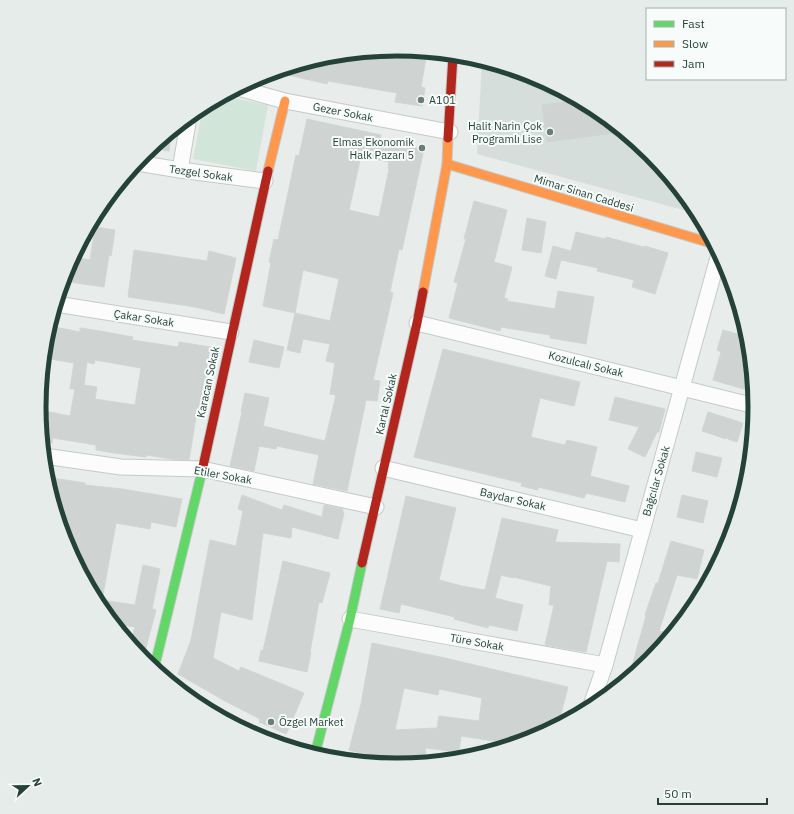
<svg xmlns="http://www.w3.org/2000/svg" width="794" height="814" viewBox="0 0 794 814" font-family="'IBM Plex Sans',sans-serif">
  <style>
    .built { fill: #d6dedb }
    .green { fill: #d1e6d8 }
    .building { fill: #cfd4d2; stroke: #d1d6d4; fill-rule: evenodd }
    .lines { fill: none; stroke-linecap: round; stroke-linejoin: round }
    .street-casing { stroke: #c5cac8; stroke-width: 17 }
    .fast-casing { stroke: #c3cbc8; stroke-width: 11 }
    .slow-casing { stroke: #c3cbc8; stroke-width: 11 }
    .jam-casing { stroke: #c3cbc8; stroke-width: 11 }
    .street { stroke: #fcfcfc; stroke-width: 15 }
    .fast { stroke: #63d668; stroke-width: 9 }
    .slow { stroke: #ff974d; stroke-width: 9 }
    .jam { stroke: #b3261e; stroke-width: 9 }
    .poi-dot { fill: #697e78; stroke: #f7fbf9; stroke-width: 1.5 }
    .labels { text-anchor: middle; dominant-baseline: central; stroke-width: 4; stroke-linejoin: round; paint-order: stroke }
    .poi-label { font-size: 11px; fill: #24423a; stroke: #f7fbf9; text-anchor: start }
    .street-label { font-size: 11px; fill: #24423a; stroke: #f7fbf9 }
    .rim { fill: none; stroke: #24423a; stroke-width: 5 }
  </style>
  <rect width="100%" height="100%" fill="#e8edeb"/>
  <path class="built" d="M482,60L534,76L596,109L650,154L695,208L698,214L477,154Z"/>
  <path class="green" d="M223,96L268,105L256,171L193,159L203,107Z"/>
  <g class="building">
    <path d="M397,49L427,52L421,87L425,88L422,106L395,102L397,93L328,81L327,84L275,72L327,56L333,55L349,59L350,54Z"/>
    <path d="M579,100L596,109L623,132L547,142L542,105Z"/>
    <path d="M307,119L381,135L380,139L424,149L402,250L399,249L390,292L393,293L373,380L380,381L377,401L366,400L347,491L313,484L319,455L277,446L276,449L259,446L254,471L230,466L242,412H241L245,393L269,398L263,426L325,441L336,395L330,394L335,363L326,361L330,344L303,339L300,353L287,350L295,313L263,306L271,263L269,262L274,239L278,240L296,155L299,156ZM361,156L389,162L388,168L389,169L379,217L349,210ZM303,270L339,279L330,321L295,313Z"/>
    <path d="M171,131L169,151L151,148L161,140Z"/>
    <path d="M474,201L507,210L494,262L512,267L504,298L508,299L507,301L555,309L558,291L594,297L586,344L550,338V335L501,327L500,331L449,318L458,283L454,282L466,239H464Z"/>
    <path d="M527,218L546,222L541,253L522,250Z"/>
    <path d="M95,227L115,230L111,256L109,255L104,287L63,281L66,270L73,257L90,260Z"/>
    <path d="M576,232L605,239L606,237L644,247L645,246L668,253L655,294L632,287L634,280L597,271L598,268L561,260L556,279L545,276L553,246L571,251Z"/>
    <path d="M134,250L207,261L209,251L236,258L224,314L195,307L128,297Z"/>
    <path d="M49,326L80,332V328L100,331L133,337L132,340L178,347L179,342L210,347L205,383H204L199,417H196L189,460L171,459L147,455L146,457L114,453L96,450V445L53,438L52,443L42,441L39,410L70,416L75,389H70L74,363L44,358L46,337ZM95,360L141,368L135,405L95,399L97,387L84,385L87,362L94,364Z"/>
    <path d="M723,330L748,337L754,392L713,380L721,352L717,350Z"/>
    <path d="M254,340L284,347L279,368L249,362Z"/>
    <path d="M443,349L580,382L574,406L540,398L531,437L565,445L567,440L597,447L590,476L629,486L625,502L586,493L584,498L538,487V490L521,486L522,483L414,457Z"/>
    <path d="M615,397L665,409L659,432H657L645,457L628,449L639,427L609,420Z"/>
    <path d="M708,412L743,423L737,442L728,439L727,436L726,439L702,431Z"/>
    <path d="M696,452L722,458L717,477L692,471Z"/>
    <path d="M46,477L85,483V485L122,489L182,499L176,527L151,522L150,529L116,523L102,600L135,605L143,565L160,569L152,609L156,610L143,659L132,645L134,639L132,638L135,627L114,624L99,606L66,544Z"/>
    <path d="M242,495L282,510L284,505L322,517L324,505L343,509V512L344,513L338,539L292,527L291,538L263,533L252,620L221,612L213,658L239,671L241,667L304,693L286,734L259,722L260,719L225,701L178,674L191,640L210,540L236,546L243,511L238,509Z"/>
    <path d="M682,495L708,501L703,523L677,517Z"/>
    <path d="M406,496L456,508L439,580L462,586L485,590L502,518L558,530L555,542L620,544L619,562L607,561L586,652L545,645L554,605H549L551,586L513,577V578L501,575L495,598L523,605L517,631L489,625L488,628L454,619L455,617L401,604L399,613L380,609Z"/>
    <path d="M671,541L704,550L697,579L677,575L659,631L663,632L658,651L650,660L629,677L646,616L645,615L656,583H658Z"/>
    <path d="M283,561L330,573L322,603L319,602L310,652H311L307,672L259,661L261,650L263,651Z"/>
    <path d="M372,643L445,658L568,687L558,725L534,738L513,744L461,736L459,752L425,748L426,758L388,760L349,750L361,704ZM404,688L438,695L439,689L482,698L479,721L439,716L437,728L395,730Z"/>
  </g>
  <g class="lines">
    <g class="street-casing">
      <g id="street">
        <path d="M238,88L285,101L450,132"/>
        <path d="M137,163L180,170L265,181"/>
        <path d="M180,170L189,117"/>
        <path d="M56,304L231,332"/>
        <path d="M417,323L755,406"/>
        <path d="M44,456L121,467L202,469L376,507"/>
        <path d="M383,468L642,530"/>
        <path d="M350,619L605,665"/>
        <path d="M590,708L605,665L719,254"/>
      </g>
    </g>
    <g class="fast-casing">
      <g id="fast">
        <path d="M154,669L202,471"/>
        <path d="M315,754L350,619L362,563"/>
      </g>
    </g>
    <g class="slow-casing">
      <g id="slow">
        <path d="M447,164L714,244"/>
        <path d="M268,171L285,101"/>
        <path d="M423,292L447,164L448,138"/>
      </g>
    </g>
    <g class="jam-casing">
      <g id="jam">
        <path d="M448,138L453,55"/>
        <path d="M202,471L268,171"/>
        <path d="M362,563L417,323L423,292"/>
      </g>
    </g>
    <use href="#street" class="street"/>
    <use href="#fast" class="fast"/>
    <use href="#slow" class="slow"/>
    <use href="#jam" class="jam"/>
  </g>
  <g class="poi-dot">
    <circle cx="421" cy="100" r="4"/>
    <circle cx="550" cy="132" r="4"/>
    <circle cx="422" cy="148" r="4"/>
    <circle cx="271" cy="722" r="4"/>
  </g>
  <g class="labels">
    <g class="poi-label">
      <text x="429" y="100">A101</text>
      <text x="542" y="126" text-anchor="end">Halit Narin Çok<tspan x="542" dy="13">Programlı Lise</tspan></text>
      <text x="414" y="142" text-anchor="end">Elmas Ekonomik<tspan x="414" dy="13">Halk Pazarı 5</tspan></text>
      <text x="279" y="722">Özgel Market</text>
    </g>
    <g class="street-label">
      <text transform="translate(343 112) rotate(11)">Gezer Sokak</text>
      <text transform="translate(201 173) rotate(8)">Tezgel Sokak</text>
      <text transform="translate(584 193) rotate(17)">Mimar Sinan Caddesi</text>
      <text transform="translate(144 318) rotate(9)">Çakar Sokak</text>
      <text transform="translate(586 364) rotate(14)">Kozulcalı Sokak</text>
      <text transform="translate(208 382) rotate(-78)">Karacan Sokak</text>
      <text transform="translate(386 404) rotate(-77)">Kartal Sokak</text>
      <text transform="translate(223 475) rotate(10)">Etiler Sokak</text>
      <text transform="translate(656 481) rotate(-74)">Bağcılar Sokak</text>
      <text transform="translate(513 499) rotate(13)">Baydar Sokak</text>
      <text transform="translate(477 642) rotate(10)">Türe Sokak</text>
    </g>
  </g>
  <path d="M0 0H794V814H0ZM46 407a351 351 0 1 1 702 0a351 351 0 1 1-702 0Z" fill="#e6ecea" fill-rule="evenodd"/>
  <path class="rim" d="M46 407a351 351 0 1 1 702 0a351 351 0 1 1-702 0Z"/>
  <rect x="646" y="8" width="140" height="72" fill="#f7fbf9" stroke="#a3b1ad"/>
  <rect x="654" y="21" width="20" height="6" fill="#63d668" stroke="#a3b1ad"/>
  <text x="682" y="28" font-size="12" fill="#24423a">Fast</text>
  <rect x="654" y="41" width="20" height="6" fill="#ff974d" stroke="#a3b1ad"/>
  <text x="682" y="48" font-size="12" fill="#24423a">Slow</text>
  <rect x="654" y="61" width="20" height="6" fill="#b3261e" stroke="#a3b1ad"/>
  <text x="682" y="68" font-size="12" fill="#24423a">Jam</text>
  <g transform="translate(28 786) rotate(68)" stroke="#f7fbf9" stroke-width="3" paint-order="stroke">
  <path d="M0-3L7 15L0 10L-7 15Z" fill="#24423a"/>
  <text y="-6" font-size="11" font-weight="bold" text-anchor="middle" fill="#24423a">N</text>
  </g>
  <path d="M658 798v6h109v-6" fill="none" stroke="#24423a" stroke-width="2"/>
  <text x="664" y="798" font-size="12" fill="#24423a" stroke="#f7fbf9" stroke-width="3" paint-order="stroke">50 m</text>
</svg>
